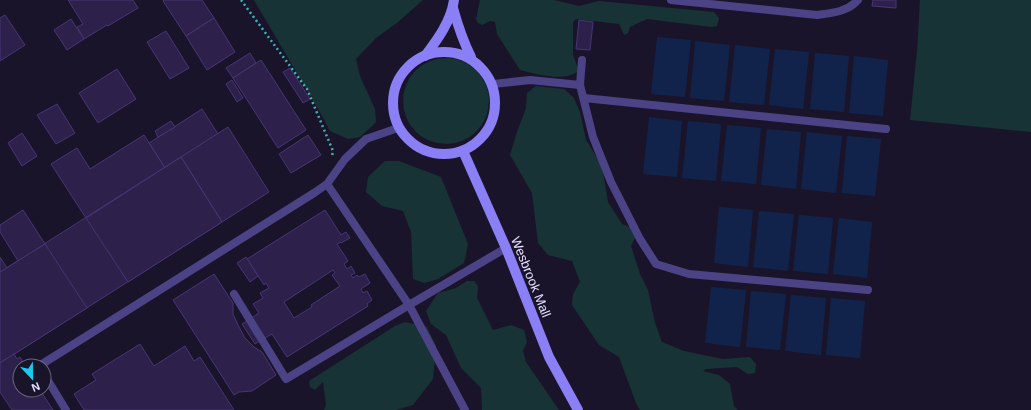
<svg xmlns="http://www.w3.org/2000/svg" width="1031" height="410" viewBox="0 0 1031 410" font-family="Arial,sans-serif">
  <style>
    .green { fill: #173335 }
    .water { fill: #12234b }
    .building { fill: #2d214b; stroke: #473575; fill-rule: evenodd }
    .lines { fill: none; stroke-linecap: round; stroke-linejoin: round }
    .path { stroke: #3cb3b5; stroke-width: 2.5; stroke-dasharray: 2 3; stroke-linecap: butt }
    .lane { stroke: #4b4386; stroke-width: 8 }
    .secondary { stroke: #8b7ff5; stroke-width: 10 }
    .labels { text-anchor: middle; dominant-baseline: central; stroke-width: 3; stroke-linejoin: round; paint-order: stroke }
    .street-label { font-size: 13px; fill: #e6e0fd; stroke: #1a142b }
  </style>
  <rect width="100%" height="100%" fill="#1a142b"/>
  <g class="green">
    <path d="M254,0H423L398,22L376,38L356,59L360,76L375,109L376,122L372,126L360,137L348,139L330,131L321,114Z"/>
    <path d="M480,0H554L579,6L599,1L714,12L719,18L717,26L711,27L647,19L630,27L628,33L625,35L623,33L619,24L576,19L573,22V55L577,66V72C562,82 537,74 520,70L497,34L495,22L490,21L482,25L478,23L476,19Z"/>
    <path d="M920,0H1031V132L910,120L917,51Z"/>
    <circle cx="446" cy="101" r="43"/>
    <path d="M536,86L564,89L574,98L580,112L586,140L602,166L608,202L622,224L633,228L636,236L631,246L640,274L648,290L655,323L662,342L684,351L723,359L750,357L756,364L755,373L748,374L737,367L706,369L703,371L719,375L730,384L734,406L738,410H640L636,403L619,357L599,345L572,305L573,294L580,282L572,261L548,255L538,243L532,193L510,155L517,132L526,108L527,93Z"/>
    <path d="M385,161H399L441,177L468,244L464,263L438,279L424,283L413,279L411,232L403,211L382,206L366,192L368,177Z"/>
    <path d="M467,281H474L478,286L477,298L493,330L511,325L524,330L527,342L523,351L526,362L559,410H482L481,388L461,368L446,335L431,324L426,311L438,293L456,288Z"/>
    <path d="M405,322L427,327L436,346L433,379L413,405L396,410H324L326,405L323,382L315,390L310,387L309,381L395,326Z"/>
  </g>
  <g class="water">
    <path d="M657,37L691,40L685,97L651,94Z"/>
    <path d="M695,41L730,45L724,101L690,98Z"/>
    <path d="M735,45L770,49L764,105L729,102Z"/>
    <path d="M775,49L809,52L803,109L769,105Z"/>
    <path d="M815,53L849,56L844,112L810,109Z"/>
    <path d="M854,56L888,60L883,116L849,113Z"/>
    <path d="M649,117L682,121L677,177L643,174Z"/>
    <path d="M688,121L721,124L716,181L682,178Z"/>
    <path d="M727,125L761,128L756,184L721,181Z"/>
    <path d="M767,129L801,132L796,189L761,185Z"/>
    <path d="M807,132L842,136L836,193L801,189Z"/>
    <path d="M847,136L881,139L875,196L842,193Z"/>
    <path d="M719,207L753,210L748,267L714,263Z"/>
    <path d="M759,211L794,214L788,271L753,267Z"/>
    <path d="M799,215L833,218L828,274L793,271Z"/>
    <path d="M839,218L872,222L867,278L833,274Z"/>
    <path d="M711,287L746,290L740,347L705,343Z"/>
    <path d="M751,291L786,294L780,350L746,347Z"/>
    <path d="M791,295L826,298L821,355L785,351Z"/>
    <path d="M831,298L865,301L860,358L826,355Z"/>
  </g>
  <g class="building">
    <path d="M68,0H133L138,8L108,26L107,25L84,39L77,27L83,24Z"/>
    <path d="M164,0H202L214,18L186,36L163,1Z"/>
    <path d="M873,0H896V8L872,6Z"/>
    <path d="M5,15L25,45L0,61V18Z"/>
    <path d="M214,18L235,52L207,70L186,36Z"/>
    <path d="M71,19L84,39L67,50L54,30Z"/>
    <path d="M579,20L593,22L590,50L576,49Z"/>
    <path d="M166,31L189,68L170,79L147,42Z"/>
    <path d="M250,53L256,63L233,78L226,68Z"/>
    <path d="M261,60L306,130L278,148L233,78Z"/>
    <path d="M290,68L310,99L303,103L283,72Z"/>
    <path d="M117,69L136,99L98,123L79,93Z"/>
    <path d="M232,80L243,98L237,102L226,84Z"/>
    <path d="M57,104L75,133L56,144L37,115Z"/>
    <path d="M202,109L218,134L165,168L149,143Z"/>
    <path d="M171,121L175,127L158,137L155,131Z"/>
    <path d="M228,127L269,192L222,222L181,157Z"/>
    <path d="M22,133L37,156L22,166L8,143Z"/>
    <path d="M144,135L165,168L86,218L51,164L77,148L90,169Z"/>
    <path d="M308,135L321,155L291,173L279,154Z"/>
    <path d="M181,157L222,222L0,363V272Z"/>
    <path d="M181,157L222,222L128,282L86,218Z"/>
    <path d="M23,210L45,244L18,261L0,232V225Z"/>
    <path d="M325,210L341,235L346,232L350,238L341,243V242L337,244L348,261L344,264L347,269L351,266L355,273L351,275L353,278L357,275L359,277L365,274L370,283L361,289L363,293L367,291L372,300L367,304L368,306L287,357L272,334L255,344L242,324L259,313L253,304L263,298L260,293L269,288L266,283L264,285L247,259ZM333,270L335,273L332,275L340,286L311,305L312,307L294,318L284,302Z"/>
    <path d="M45,244L87,308L0,363V272Z"/>
    <path d="M0,257L7,268L0,272Z"/>
    <path d="M246,257L258,276L250,282L237,263Z"/>
    <path d="M214,274L233,303V314L238,325L245,338L254,347L262,352L276,375L252,391L239,392L234,395L173,300Z"/>
    <path d="M140,344L154,366L185,346L194,361L200,357L234,410H84L74,394L96,380L92,374Z"/>
    <path d="M14,354L17,359L20,357L25,366H20V390H40L53,410H12L0,392V363Z"/>
  </g>
  <g class="lines">
    <path class="path" d="M241,0L307,89L333,151L332,156"/>
    <g class="lane">
      <path d="M671,0L817,15C832,13 847,12 858,0"/>
      <path d="M493,84L530,80L580,85L582,60"/>
      <path d="M580,85L593,137L611,182L640,239L656,264L689,274L868,290"/>
      <path d="M584,98L886,129"/>
      <path d="M398,128L366,139L345,159L327,184L409,305L465,410"/>
      <path d="M234,294L286,379L409,305L506,248"/>
      <path d="M39,366L314,193L327,184"/>
      <path d="M44,374L66,410"/>
    </g>
    <g class="secondary">
      <path d="M453,8C458,26 463,41 471,57"/>
      <circle cx="444" cy="103" r="51"/>
      <path d="M425,56C438,39 451,21 454,0"/>
      <path d="M463,151L506,248L549,357L578,410"/>
    </g>
  </g>
  <g class="labels">
    <g class="street-label">
      <text transform="translate(531 277) rotate(68)">Wesbrook Mall</text>
    </g>
  </g>
  <g transform="translate(32 378) rotate(158)"><circle r="19" fill="#1a142b" stroke="#6c667f"/>
  <path d="M0-3L7 15L0 10L-7 15Z" fill="#1cc8ed"/>
  <text y="-6" font-size="11" font-weight="bold" text-anchor="middle" fill="#e6e0fd">N</text>
  </g>
</svg>
